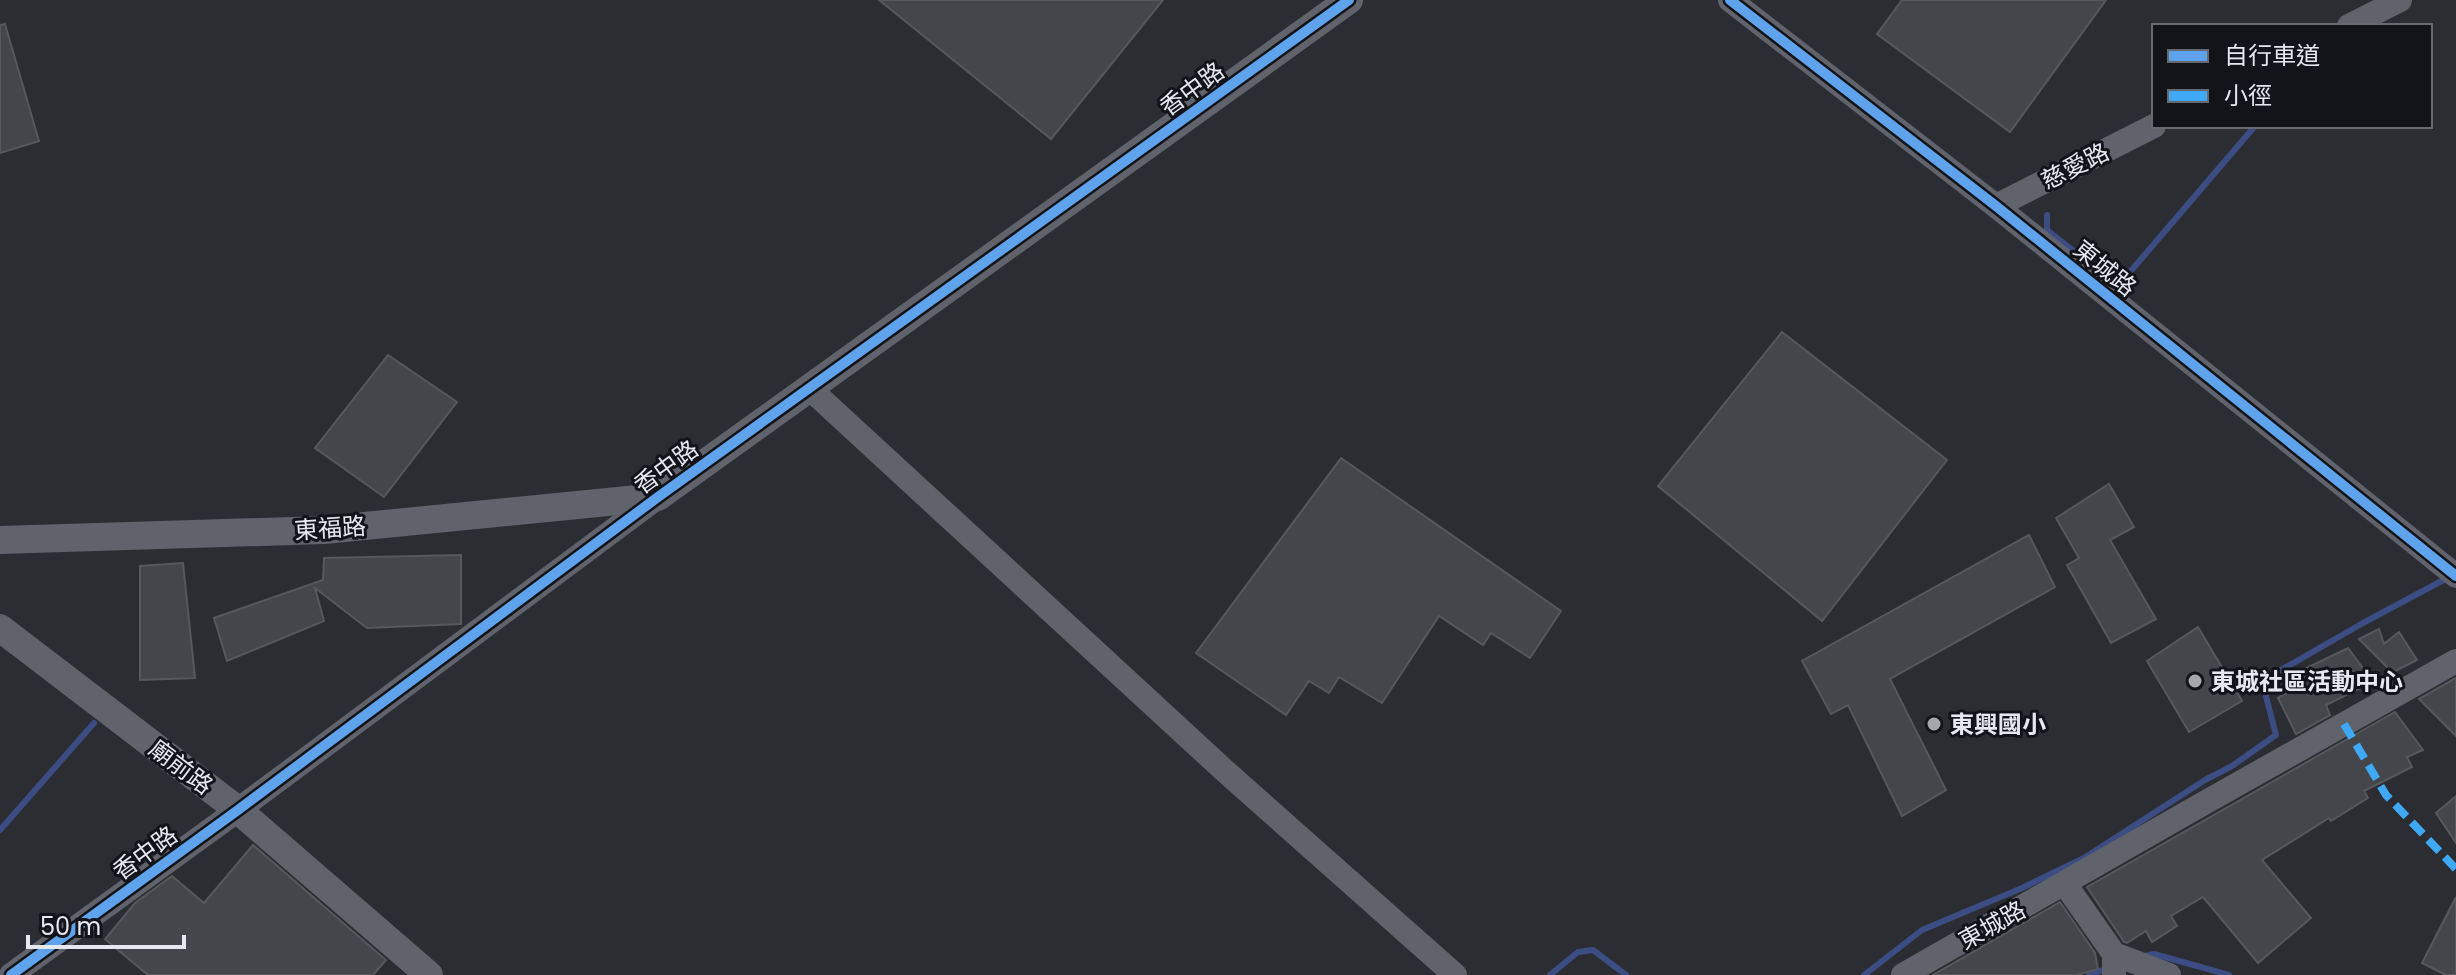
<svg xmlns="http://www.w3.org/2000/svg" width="2456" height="975" viewBox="0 0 2456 975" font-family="Poppins,'Noto Sans TC',sans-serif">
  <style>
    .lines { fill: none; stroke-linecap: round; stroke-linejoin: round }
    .stream { stroke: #3c4d84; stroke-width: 6 }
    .building { fill: #44464b; stroke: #56585c; stroke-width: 2 }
    .minor { stroke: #60636c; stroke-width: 24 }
    .tertiary { stroke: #60636c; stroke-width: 28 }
    .quiet { stroke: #3fa9f5; stroke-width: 8; stroke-dasharray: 16 8; stroke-linecap: butt }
    .cycleway-casing { stroke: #131419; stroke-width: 15 }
    .cycleway { stroke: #60a3ed; stroke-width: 10 }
    .poi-dot { fill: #a5a7ad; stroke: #131419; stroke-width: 3 }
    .labels { text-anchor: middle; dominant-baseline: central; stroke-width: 6; stroke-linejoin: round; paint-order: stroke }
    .street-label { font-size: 24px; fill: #e6e8ef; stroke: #131419 }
    .poi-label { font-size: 24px; font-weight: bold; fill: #e6e8ef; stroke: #131419; text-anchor: start }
  </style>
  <rect width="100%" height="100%" fill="#2c2d32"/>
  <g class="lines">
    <g class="stream">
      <path d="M2047,215V230L2118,286L2255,126"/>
      <path d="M0,830L94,723"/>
      <path d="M2145,956L2154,954L2229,975"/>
      <path d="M1550,975L1578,952L1593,950L1626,975"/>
      <path d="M1864,975L1922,930L2022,888L2084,858L2205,780L2232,766L2276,735L2262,681L2363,623L2449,577"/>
      <path d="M2089,975L2108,968"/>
    </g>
  </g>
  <g class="building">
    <path d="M879,0H1163L1051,139Z"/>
    <path d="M1902,0H2106L2010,132L1877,34Z"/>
    <path d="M5,24L39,141L0,153V25Z"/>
    <path d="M1782,332L1947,460L1822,621L1658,486Z"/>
    <path d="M388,355L457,402L384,497L315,448Z"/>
    <path d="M1341,458L1561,611L1530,658L1491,633L1483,645L1439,616L1382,703L1339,677L1329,693L1309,681L1286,715L1196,653Z"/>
    <path d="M2109,484L2134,527L2110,540L2156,619L2111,643L2067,565L2079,558L2056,518Z"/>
    <path d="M2029,535L2055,587L1890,679L1946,790L1902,816L1848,705L1831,714L1802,661Z"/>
    <path d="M461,555V624L367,628L315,588L324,621L227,661L214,618L323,580L324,558Z"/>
    <path d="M183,563L195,678L140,680V566Z"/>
    <path d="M2198,627L2242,701L2189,732L2147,661Z"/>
    <path d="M2379,629L2384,644L2399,632L2417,660L2395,671L2397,677L2359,639Z"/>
    <path d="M2348,648L2373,682L2326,705L2330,715L2296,734L2278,698L2296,688L2290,676Z"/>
    <path d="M2456,678V736L2419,699Z"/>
    <path d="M2395,712L2423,750L2407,757L2412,767L2364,791L2368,798L2331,821L2329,818L2262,860L2311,918L2258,963L2203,897L2171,916L2177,926L2152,942L2146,931L2127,943L2124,942L2087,887Z"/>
    <path d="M2456,796V843L2436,813Z"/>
    <path d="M253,845L386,960L373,975H148L105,939L135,903L172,876L204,903Z"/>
    <path d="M2456,897V975H2446L2422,963Z"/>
    <path d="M2060,902L2095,953L2098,969L2077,975H1933Z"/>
  </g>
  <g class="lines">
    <g class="minor">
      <path d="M1730,0L1996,206L2456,576"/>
      <path d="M2349,26L2400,0"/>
      <path d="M1996,206L2154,126"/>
      <path d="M809,388L1225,771L1455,975"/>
      <path d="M2065,884L2114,954V975"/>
      <path d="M2114,954L2169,975"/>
      <path d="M11,975L238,810L658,497"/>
      <path d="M1903,975C2087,869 2271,765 2456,661"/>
    </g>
    <g class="tertiary">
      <path d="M0,540L324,530L658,497L1349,0"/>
      <path d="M0,628L238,810L429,975"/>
    </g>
    <path class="quiet" d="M2344,724L2386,795L2456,869"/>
    <g class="cycleway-casing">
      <g id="cycleway">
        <path d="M1730,0L1996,206L2456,576"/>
        <path d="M11,975L238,810L658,497L1349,0"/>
      </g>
    </g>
    <use href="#cycleway" class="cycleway"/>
  </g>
  <g class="poi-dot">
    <circle cx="2195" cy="681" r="8"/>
    <circle cx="1934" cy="724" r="8"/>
  </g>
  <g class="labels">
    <g class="street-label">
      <text transform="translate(1192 89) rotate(-36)">香中路</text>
      <text transform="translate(2075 166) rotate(-27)">慈愛路</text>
      <text transform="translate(2105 268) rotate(39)">東城路</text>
      <text transform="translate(666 467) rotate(-36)">香中路</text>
      <text transform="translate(330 528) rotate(-4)">東福路</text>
      <text transform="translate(181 767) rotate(37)">廟前路</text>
      <text transform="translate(145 853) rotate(-36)">香中路</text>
      <text transform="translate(1992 925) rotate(-29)">東城路</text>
    </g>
    <g class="poi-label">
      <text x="2211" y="681">東城社區活動中心</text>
      <text x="1950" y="724">東興國小</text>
    </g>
  </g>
  <rect x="2152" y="24" width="280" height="104" fill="#131419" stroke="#67696f" stroke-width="2"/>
  <rect x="2168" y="50" width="40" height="12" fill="#60a3ed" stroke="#67696f" stroke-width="2"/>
  <text x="2224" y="64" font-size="24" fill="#e6e8ef">自行車道</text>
  <rect x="2168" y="90" width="40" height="12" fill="#3fa9f5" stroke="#67696f" stroke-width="2"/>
  <text x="2224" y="104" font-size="24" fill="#e6e8ef">小徑</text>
  <path d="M28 935v12h156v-12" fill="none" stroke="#e6e8ef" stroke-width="4"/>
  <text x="40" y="935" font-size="24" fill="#e6e8ef" stroke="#131419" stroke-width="6" paint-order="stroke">50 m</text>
</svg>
